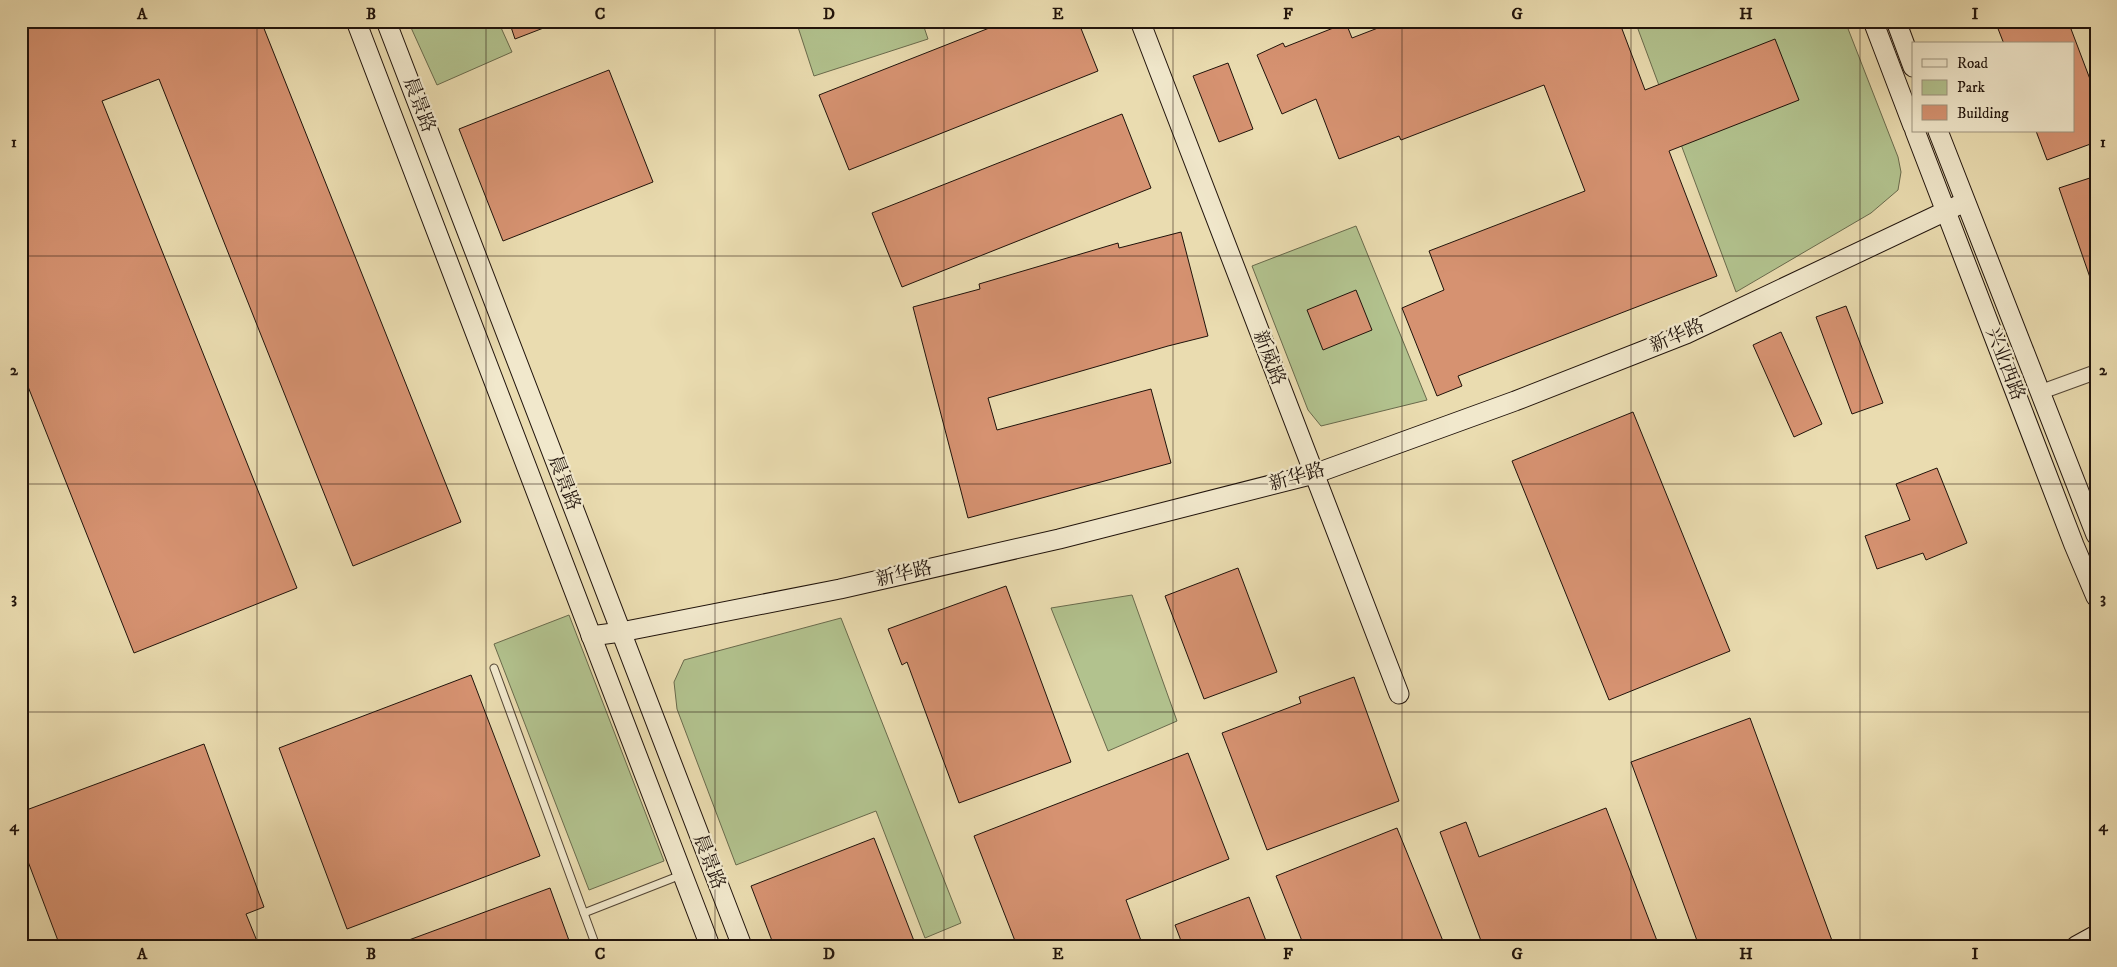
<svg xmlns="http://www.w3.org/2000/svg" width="2117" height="967" viewBox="0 0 2117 967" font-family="'IM FELL DW Pica','Noto Serif SC',serif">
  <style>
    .green { fill: #b2c28e; stroke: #696a4c }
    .building { fill: #d69271; stroke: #20130b }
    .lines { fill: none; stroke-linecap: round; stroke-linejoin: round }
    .lane-casing { stroke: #524534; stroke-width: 9 }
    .street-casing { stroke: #524534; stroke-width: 16 }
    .secondary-casing { stroke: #20130b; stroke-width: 21 }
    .lane { stroke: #f1e8cc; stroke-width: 7 }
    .street { stroke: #f1e8cc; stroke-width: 14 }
    .secondary { stroke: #f1e8cc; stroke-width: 19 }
    .grid { fill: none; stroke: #20130b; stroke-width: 1; stroke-opacity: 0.55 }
    .labels { text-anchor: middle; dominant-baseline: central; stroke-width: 4.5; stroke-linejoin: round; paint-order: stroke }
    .street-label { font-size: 19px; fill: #20130b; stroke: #f1e8cc }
    .neatline { fill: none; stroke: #20130b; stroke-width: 2 }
    .grid-label { font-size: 16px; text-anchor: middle; font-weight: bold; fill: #20130b }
  </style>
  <rect width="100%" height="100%" fill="#eadcb0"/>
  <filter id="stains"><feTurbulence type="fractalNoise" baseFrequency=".004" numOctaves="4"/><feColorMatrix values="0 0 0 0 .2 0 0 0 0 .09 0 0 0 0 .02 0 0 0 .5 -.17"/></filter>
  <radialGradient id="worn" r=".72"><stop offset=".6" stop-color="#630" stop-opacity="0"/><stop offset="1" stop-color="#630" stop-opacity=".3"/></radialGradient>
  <g class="green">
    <path d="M408,21H498L512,52L437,85Z"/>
    <path d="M796,21H922L928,39L814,76Z"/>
    <path d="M1635,21H1845L1898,157L1901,172L1898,190L1871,213L1736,292Z"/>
    <path d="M1356,226L1427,400L1321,426L1308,410L1252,266Z"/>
    <path d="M1132,595L1177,721L1108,751L1051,608Z"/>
    <path d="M569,615L664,861L589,890L494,644Z"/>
    <path d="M841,618L961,923L925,938L876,811L736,865L677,709L674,682L684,660Z"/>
  </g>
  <g class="building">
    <path d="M21,21H261L461,522L353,566L159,79L102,101L297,588L134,653L21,369Z"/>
    <path d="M509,21H559V22L515,39Z"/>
    <path d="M1007,21H1078L1098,71L849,170L819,95Z"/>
    <path d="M1396,21H1619L1645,90L1775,39L1799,100L1669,151L1717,276L1458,376L1462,386L1437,396L1402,308L1444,290L1429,251L1585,191L1544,85L1401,140L1399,136L1339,159L1316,99L1282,114L1257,55L1283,43L1285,47L1346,23L1352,38Z"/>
    <path d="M1995,21H2068L2096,95V142L2047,160L2036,131H2073V44H2004Z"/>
    <path d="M1228,63L1253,129L1219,142L1193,76Z"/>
    <path d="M609,70L653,182L503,241L459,129Z"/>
    <path d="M1122,114L1151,188L902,287L872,213Z"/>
    <path d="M2096,176V289H2094L2059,188Z"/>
    <path d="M1181,232L1208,336L1168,346L988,398L997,430L1151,389L1171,463L968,518L913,307L980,289L979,284L1118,243L1119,248Z"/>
    <path d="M1356,290L1372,330L1323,350L1307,310Z"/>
    <path d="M1846,306L1883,403L1852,414L1816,317Z"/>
    <path d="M1781,332L1822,424L1794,437L1753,345Z"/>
    <path d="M1633,412L1730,651L1609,700L1512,461Z"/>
    <path d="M1937,468L1967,543L1926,560L1923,553L1877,569L1865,536L1910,520L1896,484Z"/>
    <path d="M1238,568L1277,672L1204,699L1165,596Z"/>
    <path d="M1006,586L1071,762L959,803L907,662L902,665L888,629Z"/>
    <path d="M471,675L540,856L347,929L279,748Z"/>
    <path d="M1354,677L1399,801L1267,850L1222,733L1301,703L1299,697Z"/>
    <path d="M1750,718L1834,946H1699L1631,762Z"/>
    <path d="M204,744L264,907L246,914L259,946H60L21,843V812Z"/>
    <path d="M1188,753L1229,859L1126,900L1143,946H1017L974,836Z"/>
    <path d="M1606,808L1659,946H1483L1440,832L1466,822L1479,857Z"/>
    <path d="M1397,828L1445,946H1304L1276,876Z"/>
    <path d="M874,838L916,946H774L751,886Z"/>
    <path d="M550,888L571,946H398V944Z"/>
    <path d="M1249,897L1268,946H1183L1175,925Z"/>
  </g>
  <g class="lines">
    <g class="lane-casing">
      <g id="lane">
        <path d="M494,668L596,946"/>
        <path d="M584,913L681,875"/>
      </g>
    </g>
    <g class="street-casing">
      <path id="street" d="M2041,392L2096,372"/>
    </g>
    <g class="secondary-casing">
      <g id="secondary">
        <path d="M356,21L710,946"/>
        <path d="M386,21L742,946"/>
        <path d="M1140,21L1399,694"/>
        <path d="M1873,21L1913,126"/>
        <path d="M1896,21L1913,67"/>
        <path d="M1915,131L2074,545L2096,597"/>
        <path d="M1938,131L2096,535"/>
        <path d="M591,636L621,632L840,589L1059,539L1314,474L1515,401L1686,334L1965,202"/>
        <path d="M2076,946L2096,935"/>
      </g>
    </g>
    <use href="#lane" class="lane"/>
    <use href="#street" class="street"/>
    <use href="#secondary" class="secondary"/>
  </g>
  <path class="grid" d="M257,21V946M486,21V946M715,21V946M944,21V946M1173,21V946M1402,21V946M1631,21V946M1860,21V946M21,256H2096M21,484H2096M21,712H2096"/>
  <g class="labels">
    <g class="street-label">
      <text transform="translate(419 105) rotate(69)">晨景路</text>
      <text transform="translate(1677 336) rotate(-23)">新华路</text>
      <text transform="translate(1269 358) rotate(69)">新威路</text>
      <text transform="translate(2005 364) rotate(69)">兴业西路</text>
      <text transform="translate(1297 477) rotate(-16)">新华路</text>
      <text transform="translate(564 483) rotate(69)">晨景路</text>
      <text transform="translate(904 574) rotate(-13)">新华路</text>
      <text transform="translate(709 862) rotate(69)">晨景路</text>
    </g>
  </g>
  <rect width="2117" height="967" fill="none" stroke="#eadcb0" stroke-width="55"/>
  <rect x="1912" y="42" width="162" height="90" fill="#f1e8cc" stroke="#9d937f"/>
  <rect x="1922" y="59" width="25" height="8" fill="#f1e8cc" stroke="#9d937f"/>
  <text x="1957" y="68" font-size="15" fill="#20130b">Road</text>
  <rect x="1922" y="80" width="25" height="15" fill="#b2c28e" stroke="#9d937f"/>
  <text x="1957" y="92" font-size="15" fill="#20130b">Park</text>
  <rect x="1922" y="105" width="25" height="15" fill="#d69271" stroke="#9d937f"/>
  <text x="1957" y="118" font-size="15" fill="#20130b">Building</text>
  <rect x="28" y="28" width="2062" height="912" class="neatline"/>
  <g class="grid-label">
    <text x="142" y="19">A</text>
    <text x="371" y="19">B</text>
    <text x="600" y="19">C</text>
    <text x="829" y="19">D</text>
    <text x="1058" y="19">E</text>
    <text x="1288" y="19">F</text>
    <text x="1517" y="19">G</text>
    <text x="1746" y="19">H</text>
    <text x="1975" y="19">I</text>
    <text x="14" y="147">1</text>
    <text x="2103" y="147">1</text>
    <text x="14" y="375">2</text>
    <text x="2103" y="375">2</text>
    <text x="14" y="603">3</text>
    <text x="2103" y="603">3</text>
    <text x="14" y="831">4</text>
    <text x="2103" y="831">4</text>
    <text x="142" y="959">A</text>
    <text x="371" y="959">B</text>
    <text x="600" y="959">C</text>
    <text x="829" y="959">D</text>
    <text x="1058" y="959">E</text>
    <text x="1288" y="959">F</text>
    <text x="1517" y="959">G</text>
    <text x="1746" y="959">H</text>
    <text x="1975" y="959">I</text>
  </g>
  <rect width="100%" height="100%" filter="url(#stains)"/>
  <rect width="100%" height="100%" fill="url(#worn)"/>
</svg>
